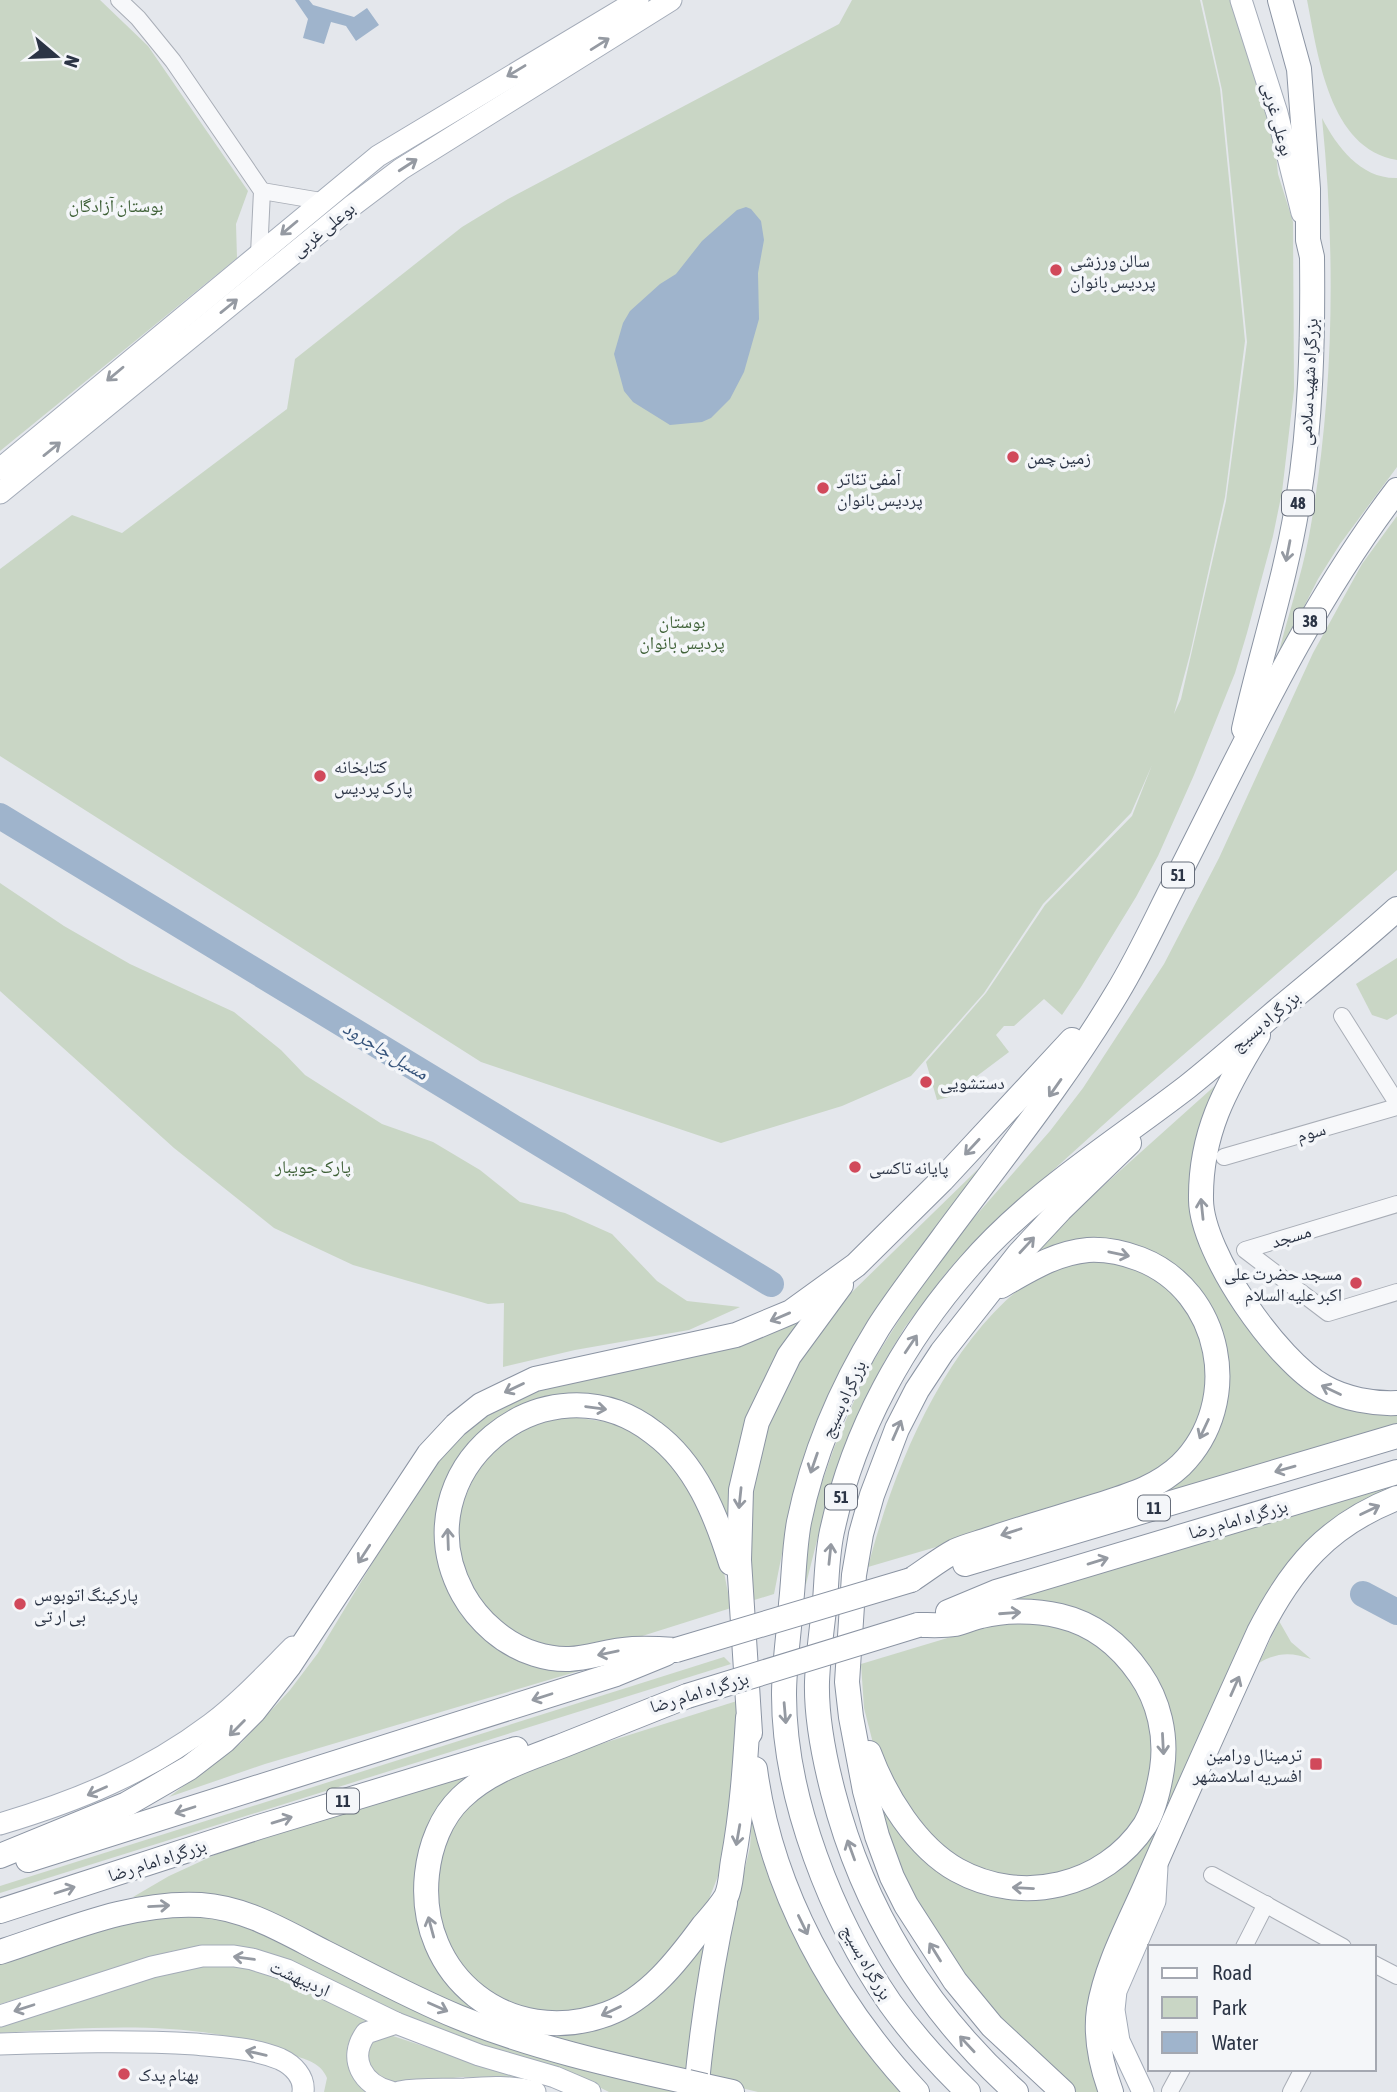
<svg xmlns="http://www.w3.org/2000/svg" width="1397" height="2092" viewBox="0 0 1397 2092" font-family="'Asap Condensed','Noto Naskh Arabic',sans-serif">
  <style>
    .green { fill: #c9d6c5 }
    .water { fill: #9fb4cc }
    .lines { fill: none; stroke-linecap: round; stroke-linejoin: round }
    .river { stroke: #9fb4cc; stroke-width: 26 }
    .minor-casing { stroke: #a9aeb7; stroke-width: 18 }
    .major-casing { stroke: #a3abb8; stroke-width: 23 }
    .highway-casing { stroke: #8b94a3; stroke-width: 26 }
    .minor { stroke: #f7f8fa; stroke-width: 16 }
    .major { stroke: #fff; stroke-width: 21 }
    .highway { stroke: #fff; stroke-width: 24 }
    .highway-bridge-casing { stroke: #8b94a3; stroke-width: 26; stroke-linecap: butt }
    .highway-bridge { stroke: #fff; stroke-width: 24 }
    .oneway { stroke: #959aa2 }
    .poi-dot { fill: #d1495b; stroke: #f4f6f9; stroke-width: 2.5 }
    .labels { text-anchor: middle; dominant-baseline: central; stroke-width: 7; stroke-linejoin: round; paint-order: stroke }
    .shield { fill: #f4f6f9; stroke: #676e7b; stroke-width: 2 }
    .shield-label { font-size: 16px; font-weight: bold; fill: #2b3445 }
    .street-label { font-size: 18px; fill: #2b3445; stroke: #f4f6f9 }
    .park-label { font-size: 18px; fill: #3f6138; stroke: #f4f6f9 }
    .poi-label { font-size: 18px; fill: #2b3445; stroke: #f4f6f9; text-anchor: start }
    .water-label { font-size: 19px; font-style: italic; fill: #34527a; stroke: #f4f6f9 }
  </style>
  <rect width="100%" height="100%" fill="#e4e7ec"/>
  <g class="green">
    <path d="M0,0H100L148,46L248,191L236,224L237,258L0,451Z"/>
    <path d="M852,0H1200L1220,88L1245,341L1225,497L1190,654L1174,714L1181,699L1226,501L1247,342L1222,90L1202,0H1234L1272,112L1278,174L1293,222L1294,390L1282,492L1273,536L1247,633L1235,673L1194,775L1158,856L1136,897L1081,987L1062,1015L1044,999L1014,1026H1004L996,1035L1009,1052L949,1097L937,1100L926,1062L986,993L1045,905L1132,816L1152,765L1131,813L1043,904L984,993L911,1076L842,1106L721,1143L481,1062L0,756V569L72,515L122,533L287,409L295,359L462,227L508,199L839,24Z"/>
    <path d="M1307,0H1397V160C1329,149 1318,55 1307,0Z"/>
    <path d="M1322,118C1337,147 1361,179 1397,178V467L1340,544L1318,579L1277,660C1287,618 1301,578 1309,536C1334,399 1336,257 1322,118Z"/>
    <path d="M1397,516V870L1123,1107L976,1240L946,1273L905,1327L884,1362L856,1420L830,1489L806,1584L798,1587L816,1500L834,1448L866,1373L904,1312L938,1263L972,1220L1050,1131L1083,1088L1164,964L1219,858L1313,653L1362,564Z"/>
    <path d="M0,883L64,926L130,964L234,1012L281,1050L305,1075L382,1124L433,1142L480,1170L520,1202L565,1213L612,1234L657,1281L687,1301L740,1307L689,1330L575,1350L503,1367L504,1303L488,1304L353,1265L274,1228L174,1148L0,991Z"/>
    <path d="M1397,958V1014L1387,1020L1372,1015L1356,984Z"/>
    <path d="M1228,1074L1192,1185L1268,1346L1397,1411V1425L1068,1522L1157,1490L1225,1378L1157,1258L1022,1265L1083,1204Z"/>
    <path d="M1012,1136L913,1261L792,1503L774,1594L751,1601L752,1496L757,1468L770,1421L794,1372L817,1333L852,1292Z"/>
    <path d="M1109,1257L1176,1289L1211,1355L1205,1415L1160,1473L943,1545L868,1567C893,1470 941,1353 1020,1288C1028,1282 1037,1272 1046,1269C1063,1262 1091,1260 1109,1257Z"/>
    <path d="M802,1317L793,1335L733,1550L659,1428L519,1409L442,1519L495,1640L626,1657L265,1764L169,1797L241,1743L290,1690L318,1653L416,1491L450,1445L470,1425L521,1392Z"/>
    <path d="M548,1414L631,1425L687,1479L722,1562L731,1608L601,1649L560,1652L499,1626L467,1586L455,1521L484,1454Z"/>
    <path d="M1397,1483V1490L1325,1529L1102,1970V2092H1076L995,2022L899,1878L876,1790L944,1868L1076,1887L1168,1785L1132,1651L989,1606Z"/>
    <path d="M1004,1621L1071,1627L1119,1658L1155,1726L1145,1806L1115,1848L1049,1880L975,1872L927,1835L876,1755L864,1708L861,1664Z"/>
    <path d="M1279,1621L1291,1642L1311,1659C1291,1652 1278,1652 1259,1663Z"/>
    <path d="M724,1657L731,1664L0,1893V1886Z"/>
    <path d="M740,1700L729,1836L718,1876L709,1899L682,1942L618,2001L565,2016L493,1999L442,1943L432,1872L463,1806L531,1766Z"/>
    <path d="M485,1767L423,1854L455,1987L586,2027L706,1936L690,2076L506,2027L354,1959L152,1896L133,1897L169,1876L219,1853Z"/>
    <path d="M752,1817L906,2092H758L704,2079L716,1988L750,1847Z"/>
    <path d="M180,1915L238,1921L368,1981L692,2092H609L575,2075L492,2050L211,1946L172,1951L0,2004V1962L126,1923Z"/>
    <path d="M219,1964L264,1972L301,1987L369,2022C337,2037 343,2071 365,2092H324L327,2078C321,2063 307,2060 293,2055C200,2018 98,2027 0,2033V2026L174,1971Z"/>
    <path d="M383,2036H393L487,2067L534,2078L519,2081L462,2077L391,2085L367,2067L369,2043Z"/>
  </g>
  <g class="water">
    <path d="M295,0H309L313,5L354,17L367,8L379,25L356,41L346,26L331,22L324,44L303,38L308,19Z"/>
    <path d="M746,207L751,209L761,221L764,240L758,273L759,319L744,372L730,399L711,418L702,422L670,425L633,402L624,391L614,354L623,323L630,311L660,284L676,274L702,241L737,210Z"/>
  </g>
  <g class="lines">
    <g class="river">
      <path d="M0,816L771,1284"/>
      <path d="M1363,1594L1397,1612"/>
    </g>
    <g class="minor-casing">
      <g id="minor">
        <path d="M119,0L138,18L173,61L262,191L259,254"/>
        <path d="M262,191L321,201"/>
        <path d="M1342,1016L1397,1103"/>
        <path d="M1224,1157L1397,1107"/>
        <path d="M1397,1204L1245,1250L1328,1313L1397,1292"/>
        <path d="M1212,1875L1343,1947"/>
        <path d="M1244,1947L1266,1904"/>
        <path d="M1374,1964L1397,1976"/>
        <path d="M1170,2091L1182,2069"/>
        <path d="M1291,2092L1303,2069"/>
      </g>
    </g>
    <g class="major-casing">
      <g id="major">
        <path d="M1241,0L1277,113L1302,213"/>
        <path d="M0,469L378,156L638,0"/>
        <path d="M0,493L352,206L401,169L671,0"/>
        <path d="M0,1824C77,1801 146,1773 211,1724C241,1701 266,1674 293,1647"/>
        <path d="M0,2016L152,1967L202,1956H234L252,1959L287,1970L396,2023L479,2055L555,2077L590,2092"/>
        <path d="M0,2044C65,2042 130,2040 195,2044C223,2047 254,2048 280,2059C293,2065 305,2077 303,2092"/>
        <path d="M391,2092C363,2085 347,2059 366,2033L396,2023"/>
        <path d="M399,2092C421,2088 442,2090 465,2089C489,2087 511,2086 535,2092"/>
        <path d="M1143,2092L1119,2041L1114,2010L1116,1991L1155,1901L1157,1867"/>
      </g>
    </g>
    <g class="highway-casing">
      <g id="highway">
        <path d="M1244,729C1261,653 1286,578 1298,501C1311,421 1313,339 1312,257L1308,240V189L1299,69L1280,0"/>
        <path d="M1258,1035C1225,1089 1200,1134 1201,1200C1202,1254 1277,1361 1324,1387C1345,1399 1373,1404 1397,1403"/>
        <path d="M965,1564L1397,1436"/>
        <path d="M911,1580C925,1571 940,1559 955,1551C966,1546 979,1543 990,1539C1025,1527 1061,1517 1096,1506C1127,1496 1157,1488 1181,1465C1244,1402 1222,1291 1140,1259C1124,1253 1105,1249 1088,1250C1055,1253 1029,1270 1001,1286"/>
        <path d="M948,1612L996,1592L1397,1472"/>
        <path d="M676,1650C662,1649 647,1648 633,1649C595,1651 576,1667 535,1654C505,1645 478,1621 463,1594C397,1472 546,1349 654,1433C696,1464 716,1515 731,1563"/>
        <path d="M687,1696C646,1712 605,1729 564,1745C528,1759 490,1770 461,1798C441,1817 430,1846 427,1874C416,1976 509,2050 607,2014C648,1999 678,1960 703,1926C711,1917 720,1907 726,1897C731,1887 731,1872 733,1861C742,1813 745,1766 748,1718"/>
        <path d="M750,1733L739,1560L741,1490L757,1422L789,1356L841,1285"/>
        <path d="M869,1753C885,1796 916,1847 957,1870C1022,1906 1104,1887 1145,1825C1155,1808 1159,1788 1162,1769C1167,1736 1159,1701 1140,1674C1120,1645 1094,1624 1060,1616C1035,1610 1005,1610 981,1616C972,1618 964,1622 955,1624C944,1626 930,1625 918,1625"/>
        <path d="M755,1769C771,1890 834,2003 917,2092"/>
        <path d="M0,1856L127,1804L189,1768L224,1741L254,1711L289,1666L429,1454L456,1425L481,1405L535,1379L736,1335L791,1312L856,1265L942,1180L1072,1040"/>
        <path d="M28,1860L616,1674L665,1654"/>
        <path d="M0,1911L259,1827L516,1749"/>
        <path d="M0,1952C65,1931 131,1901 201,1905C246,1908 285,1932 324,1952C368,1974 412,1998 458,2017C532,2047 611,2065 688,2082"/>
        <path d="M705,2086L732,2092"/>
        <path d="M696,2092C702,2028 711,1966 725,1903"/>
        <path d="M968,2092C940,2065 913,2035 890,2003C832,1919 784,1798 784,1695C784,1665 789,1634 791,1604C794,1577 794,1549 799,1522C813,1454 841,1388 878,1328C897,1298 920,1269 942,1239C1002,1158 1065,1080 1117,993C1139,957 1157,917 1176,880C1244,747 1306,609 1397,490"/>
        <path d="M1016,2092C926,2011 863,1909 833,1792C824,1757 816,1719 817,1682C818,1655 822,1628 825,1601C827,1576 827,1550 833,1527C854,1430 904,1340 969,1266C1031,1194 1113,1144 1187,1087C1216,1064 1244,1039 1272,1015C1314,980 1356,946 1397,909"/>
        <path d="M1063,2092L992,2026L955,1981L906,1905L892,1877L877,1836L865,1791L851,1717L847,1682L854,1575L861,1534L872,1495L897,1429L917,1390L942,1352L1019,1254L1060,1210L1129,1143"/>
        <path d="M1111,2092C1101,2065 1095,2037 1099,2009C1106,1966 1129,1924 1146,1885C1183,1800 1221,1716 1259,1632C1292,1567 1328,1525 1397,1498"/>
      </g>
    </g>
    <use href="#minor" class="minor"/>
    <use href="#major" class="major"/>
    <use href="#highway" class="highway"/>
    <g class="highway-bridge-casing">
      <g id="highway-bridge">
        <path d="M676,1650L911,1580"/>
        <path d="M687,1696L918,1625"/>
        <path d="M688,2082L705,2086"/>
      </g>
    </g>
    <use href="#highway-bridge" class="highway-bridge"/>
  </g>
  <defs><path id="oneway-shaft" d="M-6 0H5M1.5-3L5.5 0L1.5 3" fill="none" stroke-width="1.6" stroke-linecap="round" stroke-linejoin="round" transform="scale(1.75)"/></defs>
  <g class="oneway">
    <use href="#oneway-shaft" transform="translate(600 44) rotate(-32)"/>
    <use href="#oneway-shaft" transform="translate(516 71) rotate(149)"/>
    <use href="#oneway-shaft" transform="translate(408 165) rotate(-33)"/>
    <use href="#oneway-shaft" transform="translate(289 228) rotate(140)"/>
    <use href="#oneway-shaft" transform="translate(229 306) rotate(-39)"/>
    <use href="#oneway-shaft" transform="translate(115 374) rotate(140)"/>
    <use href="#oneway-shaft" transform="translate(52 449) rotate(-39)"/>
    <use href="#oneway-shaft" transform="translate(1288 551) rotate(101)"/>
    <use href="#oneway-shaft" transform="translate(1055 1088) rotate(125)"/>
    <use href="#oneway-shaft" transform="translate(972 1147) rotate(133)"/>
    <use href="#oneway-shaft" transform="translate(1202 1209) rotate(-96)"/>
    <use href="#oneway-shaft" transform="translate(1027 1245) rotate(-47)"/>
    <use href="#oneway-shaft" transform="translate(1119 1254) rotate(12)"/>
    <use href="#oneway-shaft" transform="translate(780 1317) rotate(157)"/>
    <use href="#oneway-shaft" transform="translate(911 1344) rotate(-56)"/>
    <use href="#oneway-shaft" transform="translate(514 1388) rotate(154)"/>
    <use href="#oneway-shaft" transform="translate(1331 1390) rotate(-155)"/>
    <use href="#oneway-shaft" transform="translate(596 1408) rotate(8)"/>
    <use href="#oneway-shaft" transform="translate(1204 1429) rotate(115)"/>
    <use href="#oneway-shaft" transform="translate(897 1430) rotate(-66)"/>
    <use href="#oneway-shaft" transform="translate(814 1463) rotate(109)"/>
    <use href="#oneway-shaft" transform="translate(1285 1469) rotate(164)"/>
    <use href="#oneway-shaft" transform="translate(740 1498) rotate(96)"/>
    <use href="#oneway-shaft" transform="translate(1370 1510) rotate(-26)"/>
    <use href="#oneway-shaft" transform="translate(1011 1532) rotate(162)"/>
    <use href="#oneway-shaft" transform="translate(448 1539) rotate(-92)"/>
    <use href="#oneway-shaft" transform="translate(364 1554) rotate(123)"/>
    <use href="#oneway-shaft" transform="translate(830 1554) rotate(-84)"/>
    <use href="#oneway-shaft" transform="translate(1098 1561) rotate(-17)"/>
    <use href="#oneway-shaft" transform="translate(1010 1613) rotate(-4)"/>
    <use href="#oneway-shaft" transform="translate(608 1653) rotate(168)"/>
    <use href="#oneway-shaft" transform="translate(1235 1686) rotate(-66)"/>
    <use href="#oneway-shaft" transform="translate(542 1697) rotate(162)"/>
    <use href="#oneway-shaft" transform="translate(785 1713) rotate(85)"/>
    <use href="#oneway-shaft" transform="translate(237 1728) rotate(135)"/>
    <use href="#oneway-shaft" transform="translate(1163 1744) rotate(87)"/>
    <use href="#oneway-shaft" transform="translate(97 1791) rotate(156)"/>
    <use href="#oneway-shaft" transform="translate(185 1810) rotate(162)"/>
    <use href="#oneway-shaft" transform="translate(282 1820) rotate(-17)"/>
    <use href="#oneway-shaft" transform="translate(738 1835) rotate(100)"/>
    <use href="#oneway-shaft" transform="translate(851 1850) rotate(-110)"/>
    <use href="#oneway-shaft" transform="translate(1023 1888) rotate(-177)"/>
    <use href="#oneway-shaft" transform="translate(65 1890) rotate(-18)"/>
    <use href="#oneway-shaft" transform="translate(159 1906) rotate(-3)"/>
    <use href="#oneway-shaft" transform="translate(803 1925) rotate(64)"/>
    <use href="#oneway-shaft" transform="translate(431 1927) rotate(-105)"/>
    <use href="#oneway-shaft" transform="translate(935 1952) rotate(-122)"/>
    <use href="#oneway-shaft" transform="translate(244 1958) rotate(-172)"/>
    <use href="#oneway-shaft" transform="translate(438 2007) rotate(24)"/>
    <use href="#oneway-shaft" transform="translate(24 2008) rotate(162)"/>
    <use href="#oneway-shaft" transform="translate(611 2011) rotate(155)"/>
    <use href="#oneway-shaft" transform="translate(967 2044) rotate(-133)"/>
    <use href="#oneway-shaft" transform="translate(256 2053) rotate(-167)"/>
  </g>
  <g class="poi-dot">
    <circle cx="1056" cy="270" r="7"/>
    <circle cx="1013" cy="457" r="7"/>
    <circle cx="823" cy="488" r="7"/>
    <circle cx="320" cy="776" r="7"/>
    <circle cx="926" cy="1082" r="7"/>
    <circle cx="855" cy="1167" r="7"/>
    <circle cx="1356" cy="1283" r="7"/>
    <circle cx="20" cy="1604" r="7"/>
    <rect x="1309" y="1757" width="14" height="14" rx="3.5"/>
    <circle cx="124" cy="2074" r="7"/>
  </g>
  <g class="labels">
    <g class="shield">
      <rect x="1282" y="490.5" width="32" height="25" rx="5"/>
      <rect x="1294" y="608.5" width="32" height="25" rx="5"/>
      <rect x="1162" y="862.5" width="32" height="25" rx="5"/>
      <rect x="825" y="1484.5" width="32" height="25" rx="5"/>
      <rect x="1138" y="1495.5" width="32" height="25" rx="5"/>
      <rect x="327" y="1788.5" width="32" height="25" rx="5"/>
    </g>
    <g class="shield-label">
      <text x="1298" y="503">48</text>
      <text x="1310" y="621">38</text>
      <text x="1178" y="875">51</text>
      <text x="841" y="1497">51</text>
      <text x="1154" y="1508">11</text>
      <text x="343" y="1801">11</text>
    </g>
    <g class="street-label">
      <text transform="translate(1278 119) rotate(75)">بوعلی غربی</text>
      <text transform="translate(323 229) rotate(-39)">بوعلی غربی</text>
      <text transform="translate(1308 382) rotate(-87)">بزرگراه شهید سلامی</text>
      <text transform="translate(1265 1021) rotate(-40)">بزرگراه بسیج</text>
      <text transform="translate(1311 1132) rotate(-16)">سوم</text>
      <text transform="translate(1291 1236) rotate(-17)">مسجد</text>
      <text transform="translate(843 1399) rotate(-65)">بزرگراه بسیج</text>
      <text transform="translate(1238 1519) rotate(-16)">بزرگراه امام رضا</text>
      <text transform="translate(699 1692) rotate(-17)">بزرگراه امام رضا</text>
      <text transform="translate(157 1860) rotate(-18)">بزرگراه امام رضا</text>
      <text transform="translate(867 1962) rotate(60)">بزرگراه بسیج</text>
      <text transform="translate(300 1978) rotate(24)">اردیبهشت</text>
    </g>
    <g class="park-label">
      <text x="116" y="205">بوستان آزادگان</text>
      <text x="682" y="621">بوستان<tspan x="682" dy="21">پردیس بانوان</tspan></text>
      <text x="313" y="1166">پارک جویبار</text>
    </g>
    <g class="poi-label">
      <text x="1070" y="260">سالن ورزشی<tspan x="1070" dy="21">پردیس بانوان</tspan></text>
      <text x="1027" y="457">زمین چمن</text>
      <text x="837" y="478">آمفی تئاتر<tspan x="837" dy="21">پردیس بانوان</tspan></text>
      <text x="334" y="766">کتابخانه<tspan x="334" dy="21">پارک پردیس</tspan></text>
      <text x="940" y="1082">دستشویی</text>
      <text x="869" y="1167">پایانه تاکسی</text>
      <text x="1342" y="1273" text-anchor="end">مسجد حضرت علی<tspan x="1342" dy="21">اکبر علیه السلام</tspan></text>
      <text x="34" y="1594">پارکینگ اتوبوس<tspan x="34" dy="21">بی ار تی</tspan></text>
      <text x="1302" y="1754" text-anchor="end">ترمینال ورامین<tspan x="1302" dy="21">افسریه اسلامشهر</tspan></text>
      <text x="138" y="2074">بهنام یدک</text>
    </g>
    <g class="water-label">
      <text transform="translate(386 1050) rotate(31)">مسیل جاجرود</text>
    </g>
  </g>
  <rect x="1148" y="1945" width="228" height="126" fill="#f4f6f9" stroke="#a4a8b1" stroke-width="2"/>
  <rect x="1162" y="1968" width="35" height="10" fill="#ffffff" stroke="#a4a8b1" stroke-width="2"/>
  <text x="1212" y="1980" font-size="21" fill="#2b3445">Road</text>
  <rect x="1162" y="1997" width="35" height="21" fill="#c9d6c5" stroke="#a4a8b1" stroke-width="2"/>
  <text x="1212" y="2015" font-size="21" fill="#2b3445">Park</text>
  <rect x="1162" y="2032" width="35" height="21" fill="#9fb4cc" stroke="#a4a8b1" stroke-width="2"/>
  <text x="1212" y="2050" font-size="21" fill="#2b3445">Water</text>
  <g transform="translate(56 56) rotate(109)" stroke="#f4f6f9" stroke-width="5" paint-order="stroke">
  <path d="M0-5L12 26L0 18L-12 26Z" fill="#2b3445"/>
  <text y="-10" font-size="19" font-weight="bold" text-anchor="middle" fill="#2b3445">N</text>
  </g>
</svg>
